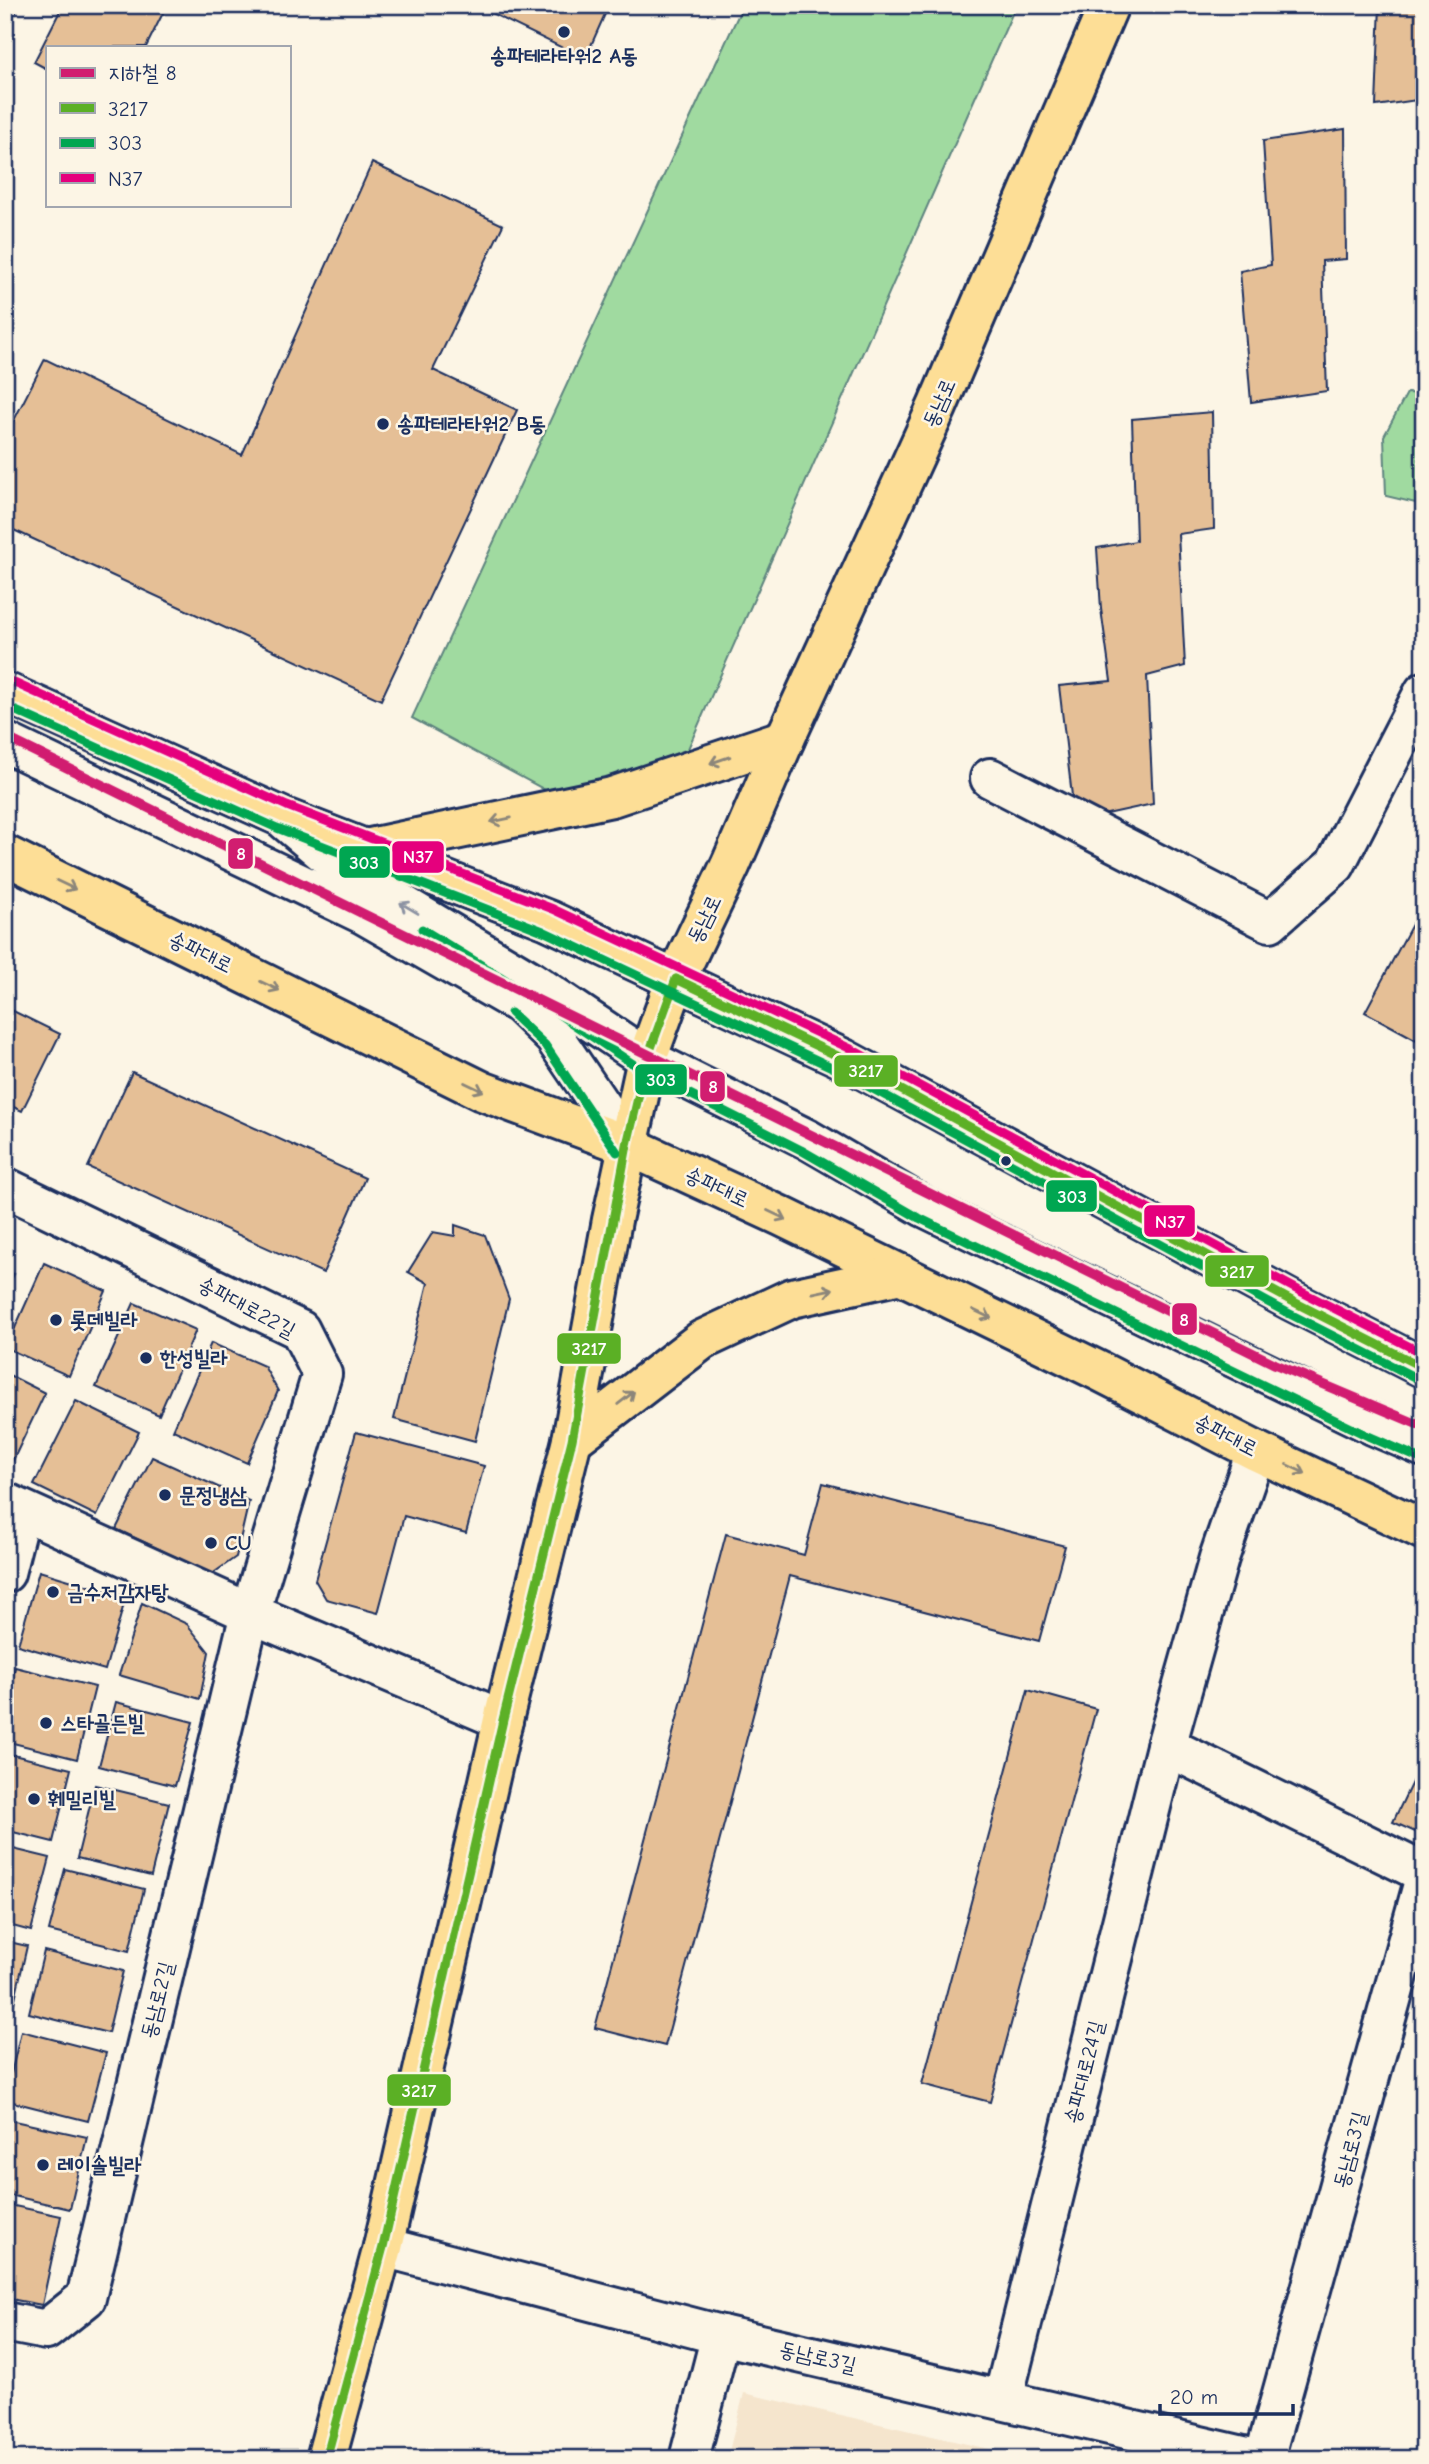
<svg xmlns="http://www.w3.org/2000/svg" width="1429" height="2464" viewBox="0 0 1429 2464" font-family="'Comic Neue','Poor Story',sans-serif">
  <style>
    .built { fill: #f5e5cd }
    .green { fill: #a0daa0; stroke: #5e847f; stroke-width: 2 }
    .building { fill: #e5bf96; stroke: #1b2f5e; stroke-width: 2 }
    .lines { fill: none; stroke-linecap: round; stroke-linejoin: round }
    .minor-casing { stroke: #1b2f5e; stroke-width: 44 }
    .major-casing { stroke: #1b2f5e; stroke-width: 44 }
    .minor { stroke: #fcf5e5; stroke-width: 38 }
    .major { stroke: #fdde96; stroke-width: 38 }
    .bus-1-casing { stroke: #fcf5e5; stroke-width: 14 }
    .bus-2-casing { stroke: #fcf5e5; stroke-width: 14 }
    .bus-3-casing { stroke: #fcf5e5; stroke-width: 14 }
    .bus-1 { stroke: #5bb025; stroke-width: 9 }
    .bus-2 { stroke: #00a651; stroke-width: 9 }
    .bus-3 { stroke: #e5007d; stroke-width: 9 }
    .metro-1-casing { stroke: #fcf5e5; stroke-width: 16 }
    .metro-1 { stroke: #d11d70; stroke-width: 10 }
    .oneway { stroke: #8c867a }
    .oneway2 { stroke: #8c92a2 }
    .poi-dot { fill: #1b2f5e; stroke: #fcf5e5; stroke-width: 2.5 }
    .labels { text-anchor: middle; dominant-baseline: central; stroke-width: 5; stroke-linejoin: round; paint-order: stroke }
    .poi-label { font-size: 21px; font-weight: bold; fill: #1b2f5e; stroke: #fcf5e5; text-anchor: start }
    .street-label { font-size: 21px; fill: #1b2f5e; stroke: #fcf5e5 }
    .line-badge { stroke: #fcf5e5; stroke-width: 2.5 }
    .badge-label { font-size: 19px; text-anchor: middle; font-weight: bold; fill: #fff }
  </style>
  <rect width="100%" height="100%" fill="#fcf5e5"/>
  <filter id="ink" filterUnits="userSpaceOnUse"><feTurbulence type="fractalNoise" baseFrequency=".0143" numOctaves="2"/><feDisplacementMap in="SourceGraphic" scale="14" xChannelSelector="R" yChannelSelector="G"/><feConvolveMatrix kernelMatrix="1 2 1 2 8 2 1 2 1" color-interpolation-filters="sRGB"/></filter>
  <g filter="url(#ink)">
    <path class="built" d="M744,2393L1033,2459H727Z"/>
    <g class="green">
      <path d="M743,5H1016L676,776L599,819L412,718Z"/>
      <path d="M1407,393L1424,394V505L1386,496L1384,436Z"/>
    </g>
    <g class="building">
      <path d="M5,5H19L5,35Z"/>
      <path d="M63,5H167L146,47H47V69L34,62Z"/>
      <path d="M475,5H609L585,59Z"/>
      <path d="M1380,5H1424V99L1376,106Z"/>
      <path d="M1345,129L1346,259L1322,261L1327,391L1251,402L1240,271L1271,265L1263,141Z"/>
      <path d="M372,163L503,225L433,370L517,410L381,700L5,526V438L45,359L242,455Z"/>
      <path d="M1212,412L1214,529L1178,534L1185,666L1147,676L1153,804L1075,821L1059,686L1111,681L1101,609L1097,548L1136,541L1132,419Z"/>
      <path d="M1424,902V1044L1365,1012Z"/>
      <path d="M5,1007L60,1034L22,1111L5,1103Z"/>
      <path d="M132,1072L365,1178L323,1273L88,1167Z"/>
      <path d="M455,1225L485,1235L509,1299L475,1441L394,1419L428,1283L408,1272L433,1232L455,1236Z"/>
      <path d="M44,1263L106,1291L69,1376L6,1348Z"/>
      <path d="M5,1270L14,1274L5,1292Z"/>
      <path d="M134,1303L196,1330L159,1415L96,1387Z"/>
      <path d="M211,1343L264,1366L278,1391L247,1463L173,1430Z"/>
      <path d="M5,1373L45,1393L6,1475L5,1474Z"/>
      <path d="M76,1401L139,1432L97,1516L34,1485Z"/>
      <path d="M356,1432L484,1466L466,1533L404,1516L378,1613L326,1599L315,1580Z"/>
      <path d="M152,1457L249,1501L236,1557L212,1574L116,1529Z"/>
      <path d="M823,1483L1065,1546L1039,1641L790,1576L665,2046L595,2028L726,1534L804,1555Z"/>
      <path d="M39,1571L126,1597L105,1670L18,1645Z"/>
      <path d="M142,1603L187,1624L209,1652L200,1699L119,1675Z"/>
      <path d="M15,1667L95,1687L77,1759L5,1741V1705Z"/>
      <path d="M1028,1690L1096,1709L990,2102L922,2084Z"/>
      <path d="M116,1702L193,1722L175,1786L99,1766Z"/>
      <path d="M5,1753L71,1769L53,1842L5,1830Z"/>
      <path d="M1424,1757V1836L1393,1822Z"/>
      <path d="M95,1785L169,1803L151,1876L77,1858Z"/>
      <path d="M5,1847L50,1858L31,1931L5,1924Z"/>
      <path d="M65,1869L144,1889L129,1951L49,1931Z"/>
      <path d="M5,1941L27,1946L12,2012L5,2011Z"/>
      <path d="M44,1951L123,1971L108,2033L29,2013Z"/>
      <path d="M21,2031L106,2053L88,2121L5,2100Z"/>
      <path d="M5,2119L87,2137L70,2209L5,2194Z"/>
      <path d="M5,2204L61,2216L42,2305L5,2298Z"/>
    </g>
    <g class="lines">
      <g class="minor-casing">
        <g id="minor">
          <path d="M5,742L363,914L520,1004L554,1037L627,1145"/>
          <path d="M990,778L1270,922L1335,865L1424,692"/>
          <path d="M286,821L343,869L531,981L647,1059L807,1139L924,1207L1373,1425L1424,1447"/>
          <path d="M5,1187L300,1330L322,1374L250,1613L86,2298L46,2330L5,2322"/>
          <path d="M5,1502L250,1613L503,1720"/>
          <path d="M5,1573L21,1510"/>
          <path d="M1166,1746L1424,1873"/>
          <path d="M383,2247L721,2335L1256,2459"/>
          <path d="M1003,2399L1166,1746L1219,1558L1256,1451"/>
          <path d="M689,2459L721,2335"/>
          <path d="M1264,2459L1424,1881"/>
        </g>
      </g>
      <g class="major-casing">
        <g id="major">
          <path d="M5,692L282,817L548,920L844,1059L1292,1301L1424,1368"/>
          <path d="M365,849L612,797L785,739"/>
          <path d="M5,855L482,1091L627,1145L781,1216L1101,1372L1256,1451L1424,1530"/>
          <path d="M572,1440L702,1340L792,1298L901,1274"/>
          <path d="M326,2459L383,2247L503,1720L572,1440L612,1220L647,1059L676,979L731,864L785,739L937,407L1109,5"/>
        </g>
      </g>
      <use href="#minor" class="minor"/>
      <use href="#major" class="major"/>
      <g class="bus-1-casing">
        <g id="bus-1">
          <path d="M676,979L844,1059L1292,1301L1424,1368"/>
          <path d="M326,2459L383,2247L503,1720L572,1440L627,1145L647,1059L676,979"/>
        </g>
      </g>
      <g class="bus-2-casing">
        <g id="bus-2">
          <path d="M5,706L277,828L543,931L838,1070L1286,1312L1418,1379"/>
          <path d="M422,929L524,991L642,1070L801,1150L919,1218L1368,1436L1419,1458"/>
          <path d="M511,1013L545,1045L617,1152"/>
        </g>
      </g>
      <g class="bus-3-casing">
        <path id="bus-3" d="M10,681L287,806L553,909L849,1048L1298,1290L1424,1354"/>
      </g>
      <use href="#bus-1" class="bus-1"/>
      <use href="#bus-2" class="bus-2"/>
      <use href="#bus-3" class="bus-3"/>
      <g class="metro-1-casing">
        <path id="metro-1" d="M5,737L1275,1364L1424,1427"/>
      </g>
      <use href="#metro-1" class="metro-1"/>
    </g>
    <defs><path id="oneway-shaft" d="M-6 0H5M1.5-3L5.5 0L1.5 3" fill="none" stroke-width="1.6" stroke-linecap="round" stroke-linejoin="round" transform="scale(1.75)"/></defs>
    <g class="oneway">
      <use href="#oneway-shaft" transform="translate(720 760) rotate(161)"/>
      <use href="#oneway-shaft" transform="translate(501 820) rotate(168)"/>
      <use href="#oneway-shaft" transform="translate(66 885) rotate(26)"/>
      <use href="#oneway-shaft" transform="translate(270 986) rotate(26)"/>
      <use href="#oneway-shaft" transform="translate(474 1087) rotate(26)"/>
      <use href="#oneway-shaft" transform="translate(777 1215) rotate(25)"/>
      <use href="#oneway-shaft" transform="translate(823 1291) rotate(-12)"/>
      <use href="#oneway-shaft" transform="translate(982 1314) rotate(26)"/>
      <use href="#oneway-shaft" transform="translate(626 1398) rotate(-38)"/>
      <use href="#oneway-shaft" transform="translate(1296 1469) rotate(25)"/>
    </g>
    <use class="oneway2" href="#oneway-shaft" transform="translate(409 908) rotate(-149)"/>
  </g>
  <g class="poi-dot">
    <circle cx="564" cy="32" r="7"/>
    <circle cx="383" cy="424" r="7"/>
    <circle cx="1006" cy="1161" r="6"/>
    <circle cx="56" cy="1320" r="7"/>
    <circle cx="146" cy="1358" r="7"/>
    <circle cx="165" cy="1495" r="7"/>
    <circle cx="211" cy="1543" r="7"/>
    <circle cx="53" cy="1592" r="7"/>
    <circle cx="46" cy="1723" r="7"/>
    <circle cx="34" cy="1799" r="7"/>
    <circle cx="43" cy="2165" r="7"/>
  </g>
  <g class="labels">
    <g class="poi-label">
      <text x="564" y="56" text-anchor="middle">송파테라타워2 A동</text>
      <text x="397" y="424">송파테라타워2 B동</text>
      <text x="70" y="1320">롯데빌라</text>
      <text x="160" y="1358">한성빌라</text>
      <text x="179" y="1495">문정냉삼</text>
      <text x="225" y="1543">CU</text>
      <text x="67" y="1592">금수저감자탕</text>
      <text x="60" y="1723">스타골든빌</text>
      <text x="48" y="1799">훼밀리빌</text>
      <text x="57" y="2165">레이솔빌라</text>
    </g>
    <g class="street-label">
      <text transform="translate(939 403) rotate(-66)">동남로</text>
      <text transform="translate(704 919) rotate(-64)">동남로</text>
      <text transform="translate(201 952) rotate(26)">송파대로</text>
      <text transform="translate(717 1187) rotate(25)">송파대로</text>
      <text transform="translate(247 1307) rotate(28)">송파대로22길</text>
      <text transform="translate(1226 1435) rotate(27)">송파대로</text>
      <text transform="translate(157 2000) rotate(-76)">동남로2길</text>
      <text transform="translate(1084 2072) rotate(-76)">송파대로24길</text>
      <text transform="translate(1350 2150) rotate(-75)">동남로3길</text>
      <text transform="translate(818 2357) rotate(13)">동남로3길</text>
    </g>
  </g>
  <g class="line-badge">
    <rect x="227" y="837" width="27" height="33" rx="7" fill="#d11d70"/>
    <rect x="391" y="840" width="54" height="34" rx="7" fill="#e5007d"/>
    <rect x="338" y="845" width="53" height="34" rx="7" fill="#00a651"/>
    <rect x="833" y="1054" width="66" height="34" rx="7" fill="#5bb025"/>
    <rect x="634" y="1063" width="54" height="33" rx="7" fill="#00a651"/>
    <rect x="699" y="1070" width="27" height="33" rx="7" fill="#d11d70"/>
    <rect x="1045" y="1179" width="53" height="34" rx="7" fill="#00a651"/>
    <rect x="1143" y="1204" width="53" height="34" rx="7" fill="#e5007d"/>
    <rect x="1204" y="1254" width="66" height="34" rx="7" fill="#5bb025"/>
    <rect x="1171" y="1302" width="27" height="34" rx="7" fill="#d11d70"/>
    <rect x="556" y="1332" width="66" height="33" rx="7" fill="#5bb025"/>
    <rect x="386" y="2073" width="66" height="34" rx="7" fill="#5bb025"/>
  </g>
  <g class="badge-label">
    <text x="241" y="860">8</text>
    <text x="418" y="863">N37</text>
    <text x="364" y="869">303</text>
    <text x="866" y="1077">3217</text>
    <text x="661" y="1086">303</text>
    <text x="713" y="1093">8</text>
    <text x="1072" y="1203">303</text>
    <text x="1170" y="1228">N37</text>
    <text x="1237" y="1278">3217</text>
    <text x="1184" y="1326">8</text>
    <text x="589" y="1355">3217</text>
    <text x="419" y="2097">3217</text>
  </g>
  <rect width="1429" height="2464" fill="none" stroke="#fcf5e5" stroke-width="28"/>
  <rect x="14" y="14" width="1401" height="2436" fill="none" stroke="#1b2f5e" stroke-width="2.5" filter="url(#ink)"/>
  <rect x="46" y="46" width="245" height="161" fill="#fcf5e5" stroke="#a2a6af" stroke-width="2"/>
  <rect x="60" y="68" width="35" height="10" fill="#d11d70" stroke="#a2a6af" stroke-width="2"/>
  <text x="108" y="80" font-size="21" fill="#1b2f5e">지하철 8</text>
  <rect x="60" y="103" width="35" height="10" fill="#5bb025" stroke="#a2a6af" stroke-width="2"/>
  <text x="108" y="116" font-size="21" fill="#1b2f5e">3217</text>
  <rect x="60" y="138" width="35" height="10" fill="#00a651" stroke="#a2a6af" stroke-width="2"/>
  <text x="108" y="150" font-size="21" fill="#1b2f5e">303</text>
  <rect x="60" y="173" width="35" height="10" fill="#e5007d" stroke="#a2a6af" stroke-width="2"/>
  <text x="108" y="186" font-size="21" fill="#1b2f5e">N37</text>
  <path d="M1160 2404v10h133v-10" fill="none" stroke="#1b2f5e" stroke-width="3.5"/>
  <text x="1170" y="2404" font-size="21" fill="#1b2f5e" stroke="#fcf5e5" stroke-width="5" paint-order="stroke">20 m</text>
</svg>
